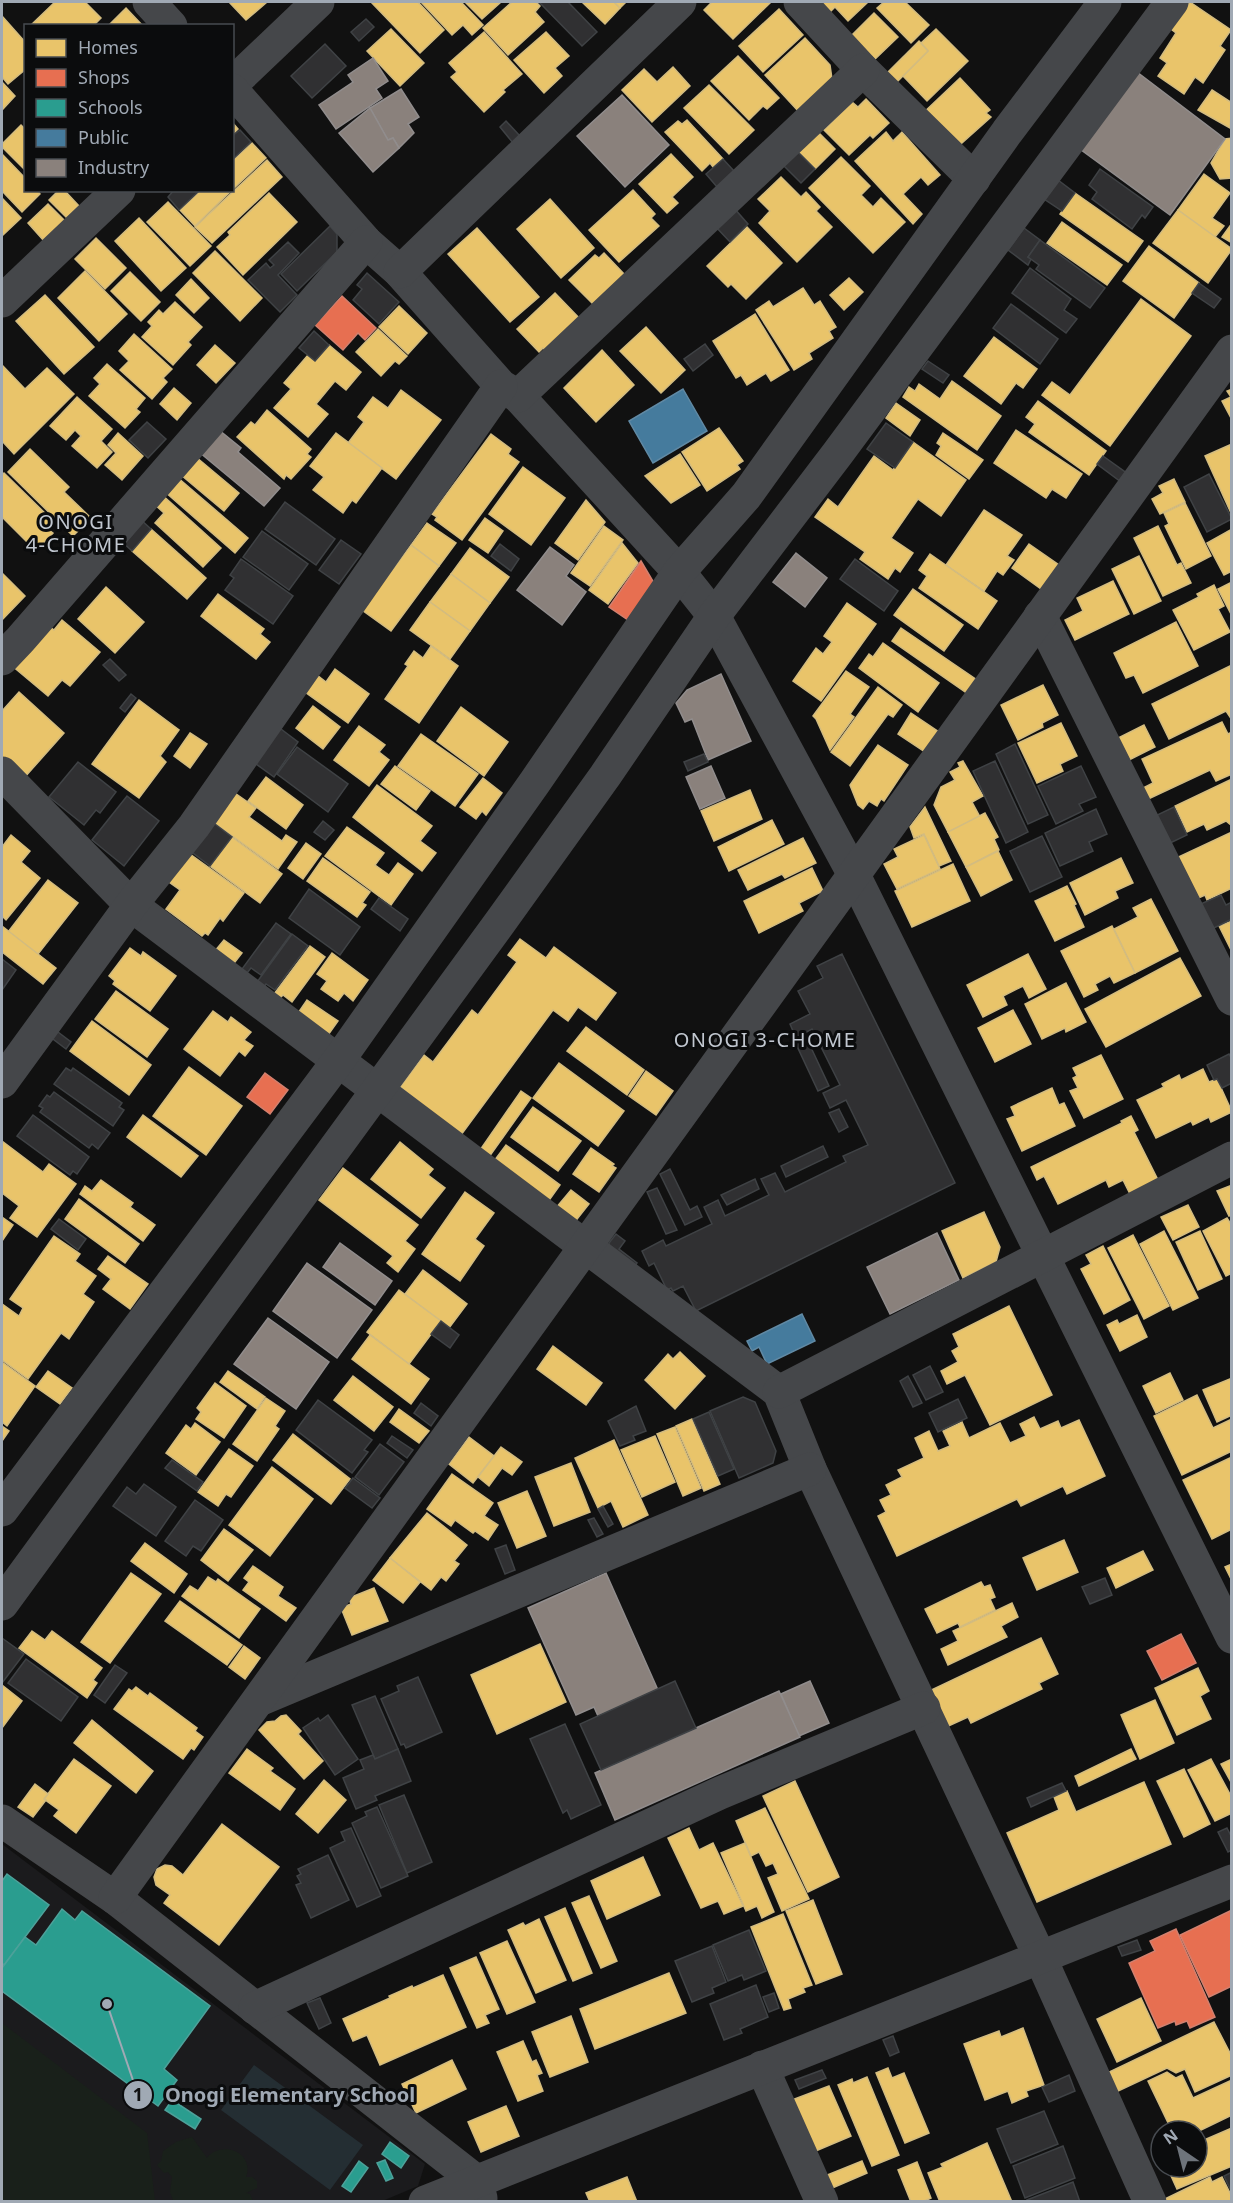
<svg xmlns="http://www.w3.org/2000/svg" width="1233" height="2203" viewBox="0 0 1233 2203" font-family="'Noto Sans',sans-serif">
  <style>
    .built { fill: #1b1b1d }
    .green { fill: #19201a }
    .water { fill: #242e33 }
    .homes { fill: #e9c46a; stroke: #d3bc80; stroke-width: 1.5 }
    .shops { fill: #e76f51; stroke: #d2806f; stroke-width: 1.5 }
    .schools { fill: #2a9d8f; stroke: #4da19a; stroke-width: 1.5 }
    .public { fill: #457b9d; stroke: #6089a4; stroke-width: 1.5 }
    .industry { fill: #8a817c; stroke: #918d8d; stroke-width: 1.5 }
    .building { fill: #303032; stroke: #3f4245; stroke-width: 1.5 }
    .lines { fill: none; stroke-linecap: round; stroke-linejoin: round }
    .minor { stroke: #45474a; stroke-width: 33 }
    .labels { text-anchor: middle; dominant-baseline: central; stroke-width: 6; stroke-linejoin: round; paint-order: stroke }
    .neighbourhood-label { font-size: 20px; letter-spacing: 1.5px; fill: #c1c7d0; stroke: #0b0c0d }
    .leader { fill: none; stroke: #a0a9b4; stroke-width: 2 }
    .callout-dot { fill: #a0a9b4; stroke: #0b0c0d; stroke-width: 2 }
    .mark-label { font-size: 18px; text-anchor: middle; font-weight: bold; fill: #111 }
    .callout-label { font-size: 20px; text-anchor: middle; font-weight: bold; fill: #a0a9b4; stroke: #0b0c0d; stroke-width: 6; stroke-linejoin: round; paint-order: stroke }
  </style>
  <rect width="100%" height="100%" fill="#111"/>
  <path class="built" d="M2,1844L425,2164L418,2186L380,2202L2,2201Z"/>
  <g class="green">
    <path d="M2,2023L147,2133L155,2201H2Z"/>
    <path d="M192,2137L207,2158C221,2140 255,2152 246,2177H252L257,2181V2188L246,2193L250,2194L253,2201H172L173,2200L170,2192L172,2177L168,2172L164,2173L157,2165L161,2161L163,2151L176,2142Z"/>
  </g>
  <path class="water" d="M254,2065L363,2145L330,2190L221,2110Z"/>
  <g class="homes">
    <path d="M55,2H85L101,18L93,26H30Z"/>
    <path d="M229,2H267L246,20Z"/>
    <path d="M371,2H418L444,30L420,53Z"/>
    <path d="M421,2H461L483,25L472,35L463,25L452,35Z"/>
    <path d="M465,2H501L482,19Z"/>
    <path d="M512,2H536L540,6L535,12L544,22L508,55L483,28Z"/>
    <path d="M582,2H614L620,8L605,24Z"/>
    <path d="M614,2H626L620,8Z"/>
    <path d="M712,2H771L733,39L704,10Z"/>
    <path d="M816,2H868L848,21L835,7L828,14Z"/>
    <path d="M884,2H905L929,25L911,43L877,8Z"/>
    <path d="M1190,2L1231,30L1220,46L1225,50L1203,83L1195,77L1184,94L1158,76L1167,63L1160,58L1176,33L1171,29Z"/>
    <path d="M126,8L143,26H108Z"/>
    <path d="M779,9L803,35L763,72L739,46Z"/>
    <path d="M874,13L898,37L872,62L849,38Z"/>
    <path d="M2,16L26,43V69L8,84L2,77Z"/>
    <path d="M391,29L424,63L400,86L367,51Z"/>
    <path d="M936,29L968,61L927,101L903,76L928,51L921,43Z"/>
    <path d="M484,32L522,74L503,90L505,92L484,112L451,77L457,72L449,63Z"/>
    <path d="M546,32L569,56L555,68L562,76L544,93L514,60Z"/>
    <path d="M805,38L830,65L832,79L799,112L765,75Z"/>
    <path d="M919,41L928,51L893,86L884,76Z"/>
    <path d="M738,56L779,98L767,109L763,106L749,120L711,81Z"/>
    <path d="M673,67L690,86L652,122L622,90L644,69L657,82Z"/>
    <path d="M960,78L990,110L986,113L991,117L953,151L920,116Z"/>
    <path d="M2,82L15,96L2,110Z"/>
    <path d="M709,85L754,130L729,154L684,108Z"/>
    <path d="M1212,90L1232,103L1230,128L1198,110Z"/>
    <path d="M866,99L889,123L873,138L870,135L849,155L824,130L852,102L858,107Z"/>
    <path d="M687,120L723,159L713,167L710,163L702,171L665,132L678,121L682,124Z"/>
    <path d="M232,122L238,129L232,135Z"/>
    <path d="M21,125L26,130V171L2,147V144Z"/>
    <path d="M818,132L835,149L815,169L798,152Z"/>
    <path d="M886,132L893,141L902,132L940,175L928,185L921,177L903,194L922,214L913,224L855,161Z"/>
    <path d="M1232,138V178L1220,179L1211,163L1225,139Z"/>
    <path d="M252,143L266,158L232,190V161Z"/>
    <path d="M2,154L26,179V190H37L40,194L22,212L2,191Z"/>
    <path d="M671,154L693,177L672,197L678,203L667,213L639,184Z"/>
    <path d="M841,157L870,186L861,195L873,207L881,198L905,222L873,253L809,188Z"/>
    <path d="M267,160L282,177L212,243L195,227Z"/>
    <path d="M1204,174L1230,193L1212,218L1224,226L1215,237L1178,210Z"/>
    <path d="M781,177L801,197L806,192L820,207L816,211L832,227L797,262L759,223L770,211L758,199Z"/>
    <path d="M59,190H64L79,206L67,218L49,200Z"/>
    <path d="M201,190H232L195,226L180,210Z"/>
    <path d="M633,190L655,214L651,218L659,226L619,262L589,230Z"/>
    <path d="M269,193L297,222L243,275L217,247L230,235L228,232Z"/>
    <path d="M1075,193L1143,241L1128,262L1060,214Z"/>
    <path d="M2,198L21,218L3,235L2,234Z"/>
    <path d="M550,199L594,248L561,278L517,229Z"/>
    <path d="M168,202L211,246L190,266L147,222Z"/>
    <path d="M48,204L65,221L44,241L28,223Z"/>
    <path d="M1178,210L1232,249L1208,283L1153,243Z"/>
    <path d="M139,218L186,268L161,291L115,241Z"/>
    <path d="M1062,222L1122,265L1107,285L1047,243Z"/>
    <path d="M1232,223V243L1222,237Z"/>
    <path d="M747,227L782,263L746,299L731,284L728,287L707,266Z"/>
    <path d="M477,228L539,297L510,322L448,254Z"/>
    <path d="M96,238L126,268L105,289L75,259Z"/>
    <path d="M1149,246L1199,283L1174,318L1123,281Z"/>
    <path d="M215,251L262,298L240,321L193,273Z"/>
    <path d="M604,253L625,275L594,305L569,280L595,255L599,258Z"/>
    <path d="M85,271L127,314L99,341L58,298Z"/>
    <path d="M130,272L160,302L141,321L111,291Z"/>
    <path d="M849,278L863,292L844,310L830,295Z"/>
    <path d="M191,279L209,298L194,313L176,295Z"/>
    <path d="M803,288L814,305L820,301L836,327L829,331L833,338L809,353L812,359L794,370L756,310L769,301L773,307Z"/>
    <path d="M555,293L582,321L548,353L543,348L539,352L517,329Z"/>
    <path d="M45,295L94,347L64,374L16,321Z"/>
    <path d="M1141,299L1191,336L1110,446L1042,395L1052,382L1070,395Z"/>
    <path d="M175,302L202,327L188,342L191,345L173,365L142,337L152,326L148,322L159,310L163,314Z"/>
    <path d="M399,306L427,333L408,354L379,327Z"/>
    <path d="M755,314L789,370L771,381L766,373L747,385L741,375L736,378L713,341Z"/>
    <path d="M646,327L685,370L661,393L620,351Z"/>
    <path d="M378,329L407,356L399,364L395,361L381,376L356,352Z"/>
    <path d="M134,334L172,369L163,378L167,382L152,399L120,370L129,361L119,351Z"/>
    <path d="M994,337L1037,369L1023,388L1016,383L1001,404L964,376Z"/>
    <path d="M215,345L235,363L216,383L197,365Z"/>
    <path d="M329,345L361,372L346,390L335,381L316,404L328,414L308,437L274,408L291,389L284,383L308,355L315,361Z"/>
    <path d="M602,350L634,385L596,422L564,388Z"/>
    <path d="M107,364L145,398L136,409L140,412L125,428L89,396L100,384L94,378Z"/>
    <path d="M2,365L25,389L47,368L74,394L14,454L2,441Z"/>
    <path d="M952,381L1001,416L977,450L903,397L909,387L915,391L919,384L940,399Z"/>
    <path d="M174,388L191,403L177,420L160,404Z"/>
    <path d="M1232,389V420L1222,401L1231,397L1227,391Z"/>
    <path d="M401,390L441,420L396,479L348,443L364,422L358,417L373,397L388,408Z"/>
    <path d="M77,397L112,429L101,441L112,452L97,468L72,446L81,436L75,430L66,440L50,426Z"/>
    <path d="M1038,401L1106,451L1089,475L1029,432L1035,424L1026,417Z"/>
    <path d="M896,403L920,420L910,436L886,418Z"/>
    <path d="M267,410L311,449L307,454L311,457L291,479L286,475L284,479L237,437L251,422L255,425Z"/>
    <path d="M719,428L743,461L737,465L740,469L707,491L682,452Z"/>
    <path d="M1016,430L1082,474L1066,498L1052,489L1046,498L994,463Z"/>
    <path d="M118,433L143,456L122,480L105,465L116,453L108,445Z"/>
    <path d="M336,433L382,468L356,503L352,500L343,513L313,490L324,477L310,466Z"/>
    <path d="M943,433L983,460L969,479L936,455L941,446L937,443Z"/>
    <path d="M491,434L511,449L508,454L519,462L462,540L435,520L437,517L432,514Z"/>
    <path d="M913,442L966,480L941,516L918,499L891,538L913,553L900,572L895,568L888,579L860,559L865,552L815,517L828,499L838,507L874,456L893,470Z"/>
    <path d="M1232,444V513H1231L1205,456Z"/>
    <path d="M30,449L69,487L64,492L91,518L73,536L8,472Z"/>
    <path d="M680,454L700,485L671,503L645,476Z"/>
    <path d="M196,457L239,493L224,511L181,475Z"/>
    <path d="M523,467L565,498L531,545L489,514Z"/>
    <path d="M4,473L55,523L49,530L53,533L36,551L2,517V475Z"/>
    <path d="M177,477L248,538L235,553L164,491Z"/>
    <path d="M1174,479L1185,502L1160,514L1152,499L1163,493L1159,486Z"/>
    <path d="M160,493L221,548L203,567L155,523L164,513L152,502Z"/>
    <path d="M586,500L605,522L578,560L555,543Z"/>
    <path d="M1185,503L1211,556L1186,569L1165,526L1169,524L1164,513Z"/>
    <path d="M984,510L1022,535L1007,556L1014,560L1003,575L997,571L984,591L946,565Z"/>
    <path d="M485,518L503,531L488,553L469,540Z"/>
    <path d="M427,523L456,543L439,566L411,545Z"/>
    <path d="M604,526L623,540L590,586L571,573Z"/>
    <path d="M1158,526L1177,565L1181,563L1191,583L1163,596L1134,538Z"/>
    <path d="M151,529L206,578L187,599L132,551Z"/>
    <path d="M1232,529V571L1224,575L1207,543Z"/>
    <path d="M622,543L638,563L608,604L589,590Z"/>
    <path d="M1029,544L1059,565L1041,589L1012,568Z"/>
    <path d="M411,545L439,566L391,631L362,610Z"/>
    <path d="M470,548L509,577L490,603L451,574Z"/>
    <path d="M930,554L997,601L978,629L919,588L927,576L919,570Z"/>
    <path d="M1139,556L1161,601L1134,614L1112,569Z"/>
    <path d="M2,573L25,596L2,620Z"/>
    <path d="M451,574L490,603L470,631L430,602Z"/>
    <path d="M1113,581L1129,614L1075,640L1065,620L1083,611L1077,598Z"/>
    <path d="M1232,582V616L1218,589Z"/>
    <path d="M1214,585L1224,606L1218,609L1230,632L1194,650L1173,610L1199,597L1197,594Z"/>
    <path d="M106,587L144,622L115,653L78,619Z"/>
    <path d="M913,589L963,625L944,651L894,615Z"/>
    <path d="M218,594L264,629L260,634L270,642L256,659L201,616Z"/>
    <path d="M430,602L470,631L450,659L410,630Z"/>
    <path d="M847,603L876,624L821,701L793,681L816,648L823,654L832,642L824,636Z"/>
    <path d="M62,620L100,652L70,686L62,680L48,696L11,665L46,624L54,630Z"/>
    <path d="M1176,622L1198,666L1143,693L1134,675L1126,678L1114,653Z"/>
    <path d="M901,628L977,680L968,694L892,641Z"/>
    <path d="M883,643L939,683L918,712L859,668L869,654L873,657Z"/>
    <path d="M431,646L458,666L419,723L385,699L408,666L405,664L414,651L423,658Z"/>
    <path d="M1232,665V720L1226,711L1169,739L1152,704Z"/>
    <path d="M335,669L369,694L348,723L305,692L317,675L326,682Z"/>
    <path d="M846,671L869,687L850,714L854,717L830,750L816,719L813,716Z"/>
    <path d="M1043,685L1058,715L1042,723L1043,727L1018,740L1001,705Z"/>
    <path d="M878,687L902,705L893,717L888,714L850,766L831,752Z"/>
    <path d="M19,692L64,733L24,778L2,759V711Z"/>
    <path d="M139,700L179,730L160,756L166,762L139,798L92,764Z"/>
    <path d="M313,706L340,727L323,749L296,728Z"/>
    <path d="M461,707L508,742L484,776L437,741Z"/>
    <path d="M911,713L939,732L925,752L898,734Z"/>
    <path d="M1222,722L1228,734L1232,732V774L1216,781L1210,770L1144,801L1139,790L1153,783L1142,759Z"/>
    <path d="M1061,723L1077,756L1060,764L1063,771L1037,783L1018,743Z"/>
    <path d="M1144,725L1155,747L1129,760L1118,738Z"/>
    <path d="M359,726L385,745L379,752L389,760L369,786L334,760Z"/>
    <path d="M190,733L207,744L190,768L174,756Z"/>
    <path d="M421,734L478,774L455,806L398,766Z"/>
    <path d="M878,745L908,765L884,801L881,799L877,806L869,801L863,809L858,805L850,785Z"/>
    <path d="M963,761L983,796L972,802L980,817L948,832L934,805L941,787L955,780L950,772L960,767L958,763Z"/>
    <path d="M395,766L430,791L416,810L381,784Z"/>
    <path d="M266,777L303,805L286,829L248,801Z"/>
    <path d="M483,778L502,793L486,815L482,811L476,819L460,807Z"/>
    <path d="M1232,779V826L1226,821L1207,830L1204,824L1187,832L1175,806Z"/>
    <path d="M377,785L432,826L420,841L436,853L422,871L353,817Z"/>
    <path d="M750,790L762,819L714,841L701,811Z"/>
    <path d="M232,791L256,808L249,817L282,841L286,835L297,842L278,869L210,820Z"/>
    <path d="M925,807L951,861L939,866L924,834L914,838L910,827Z"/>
    <path d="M985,813L998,837L994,839L999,850L966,867L948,832Z"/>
    <path d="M772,820L784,844L729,871L718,847Z"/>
    <path d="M347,827L384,853L375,865L389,875L398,863L413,874L391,905L325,856Z"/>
    <path d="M1232,832V888L1207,900L1205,895L1194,900L1174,859Z"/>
    <path d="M11,835L30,851L21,862L40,878L6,920L2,916V847Z"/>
    <path d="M924,835L940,869L897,889L884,864L898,857L894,849Z"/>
    <path d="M232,837L282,874L260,903L210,866Z"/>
    <path d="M803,838L816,863L785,878L782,874L748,890L738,870Z"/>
    <path d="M306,843L321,854L303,879L288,868Z"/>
    <path d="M998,851L1012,880L981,896L966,867Z"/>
    <path d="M190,854L244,893L223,921L220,918L208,935L205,933L202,936L166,909L180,890L169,882Z"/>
    <path d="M323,858L370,892L362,903L366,905L357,917L307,881Z"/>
    <path d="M1121,858L1133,883L1115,891L1118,898L1085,915L1070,883Z"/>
    <path d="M953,864L970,901L912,927L895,891Z"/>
    <path d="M812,868L823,891L799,903L803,911L759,933L744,901Z"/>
    <path d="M48,880L78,903L38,954L8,932Z"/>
    <path d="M1067,886L1076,904L1074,905L1084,927L1055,941L1035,901Z"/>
    <path d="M1151,899L1178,951L1135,973L1114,929L1138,917L1133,908Z"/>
    <path d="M1232,921V952L1219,926Z"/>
    <path d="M2,926L56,968L43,984L2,952Z"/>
    <path d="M1112,926L1135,973L1114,983L1110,976L1095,984L1098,990L1084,997L1061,951Z"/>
    <path d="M520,939L546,958L554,947L616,993L596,1020L578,1007L568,1021L553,1010L461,1135L400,1087L424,1055L433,1062L472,1010L478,1015L517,962L508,955Z"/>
    <path d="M224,940L242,953L228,971L210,957Z"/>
    <path d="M310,946L325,957L292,1002L283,995L280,998L274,994Z"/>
    <path d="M130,948L141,956L143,952L176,976L150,1011L113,984L115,981L109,976Z"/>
    <path d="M332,953L368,980L353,1001L344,993L338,1001L321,989L327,981L317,974Z"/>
    <path d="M1028,954L1046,989L1029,998L1023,986L1003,996L1007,1005L983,1017L967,985Z"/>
    <path d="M1180,958L1201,996L1106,1047L1085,1009Z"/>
    <path d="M1066,983L1086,1022L1066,1032L1065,1028L1042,1039L1025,1004Z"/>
    <path d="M116,991L168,1029L147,1057L95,1019Z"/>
    <path d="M307,1000L338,1021L328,1035L294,1019Z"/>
    <path d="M1013,1010L1031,1044L995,1062L978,1028Z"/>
    <path d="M213,1011L228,1022L231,1017L251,1032L244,1040L253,1046L245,1056L239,1051L220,1076L184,1049Z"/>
    <path d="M92,1021L151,1065L129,1095L70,1051Z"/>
    <path d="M586,1027L644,1070L627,1095L567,1051Z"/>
    <path d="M1101,1055L1123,1099L1084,1118L1070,1091L1078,1088L1073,1078L1077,1076L1073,1068Z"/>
    <path d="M559,1063L624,1111L598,1146L533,1098Z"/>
    <path d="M189,1067L242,1106L206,1155L153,1116Z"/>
    <path d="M1203,1069L1209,1082L1217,1079L1232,1112L1211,1122L1209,1117L1193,1125L1191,1121L1156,1138L1137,1100L1164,1087L1162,1084L1179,1075L1181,1080Z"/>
    <path d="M646,1071L673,1091L656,1115L629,1096Z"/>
    <path d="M1052,1088L1059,1105L1064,1103L1075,1126L1022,1151L1007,1119L1015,1116L1011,1107Z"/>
    <path d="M521,1091L531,1098L489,1157L480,1150Z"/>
    <path d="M533,1107L581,1141L558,1171L511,1137Z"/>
    <path d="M143,1115L198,1156L181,1177L127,1137Z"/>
    <path d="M1131,1116L1138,1130L1134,1132L1158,1180L1130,1194L1123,1180L1109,1187L1106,1180L1058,1204L1044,1176L1037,1180L1031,1167L1122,1123L1121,1121Z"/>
    <path d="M2,1141L43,1172L49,1164L76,1184L37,1237L10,1218L19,1206L2,1193Z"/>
    <path d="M400,1142L433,1169L428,1175L445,1188L421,1218L371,1179Z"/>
    <path d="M506,1145L560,1185L545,1206L491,1165Z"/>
    <path d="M591,1148L614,1164L612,1166L616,1168L599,1192L573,1174Z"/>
    <path d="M343,1168L418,1225L405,1241L415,1249L398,1272L387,1263L393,1256L319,1200Z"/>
    <path d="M101,1180L133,1203L130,1207L155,1225L143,1241L80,1194L85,1186L92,1191Z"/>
    <path d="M1232,1185V1215L1229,1216L1217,1191Z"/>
    <path d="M571,1190L589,1204L574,1223L556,1208Z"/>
    <path d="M465,1192L494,1213L475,1239L484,1246L460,1281L422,1254Z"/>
    <path d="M79,1199L139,1244L125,1263L65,1219Z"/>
    <path d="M1188,1205L1199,1227L1173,1240L1161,1217Z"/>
    <path d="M984,1212L1000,1247L996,1262L963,1278L942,1231Z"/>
    <path d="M2,1217L13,1225L2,1241Z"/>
    <path d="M1227,1218L1232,1226V1273L1226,1276L1203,1231Z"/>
    <path d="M1164,1231L1198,1298L1173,1310L1140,1244Z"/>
    <path d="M1200,1231L1222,1279L1198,1290L1176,1242Z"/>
    <path d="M1133,1235L1169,1306L1144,1319L1108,1248Z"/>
    <path d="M54,1236L80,1254L75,1261L96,1276L83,1294L94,1302L69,1339L61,1333L28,1379L2,1360V1304L19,1316L23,1308L10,1299Z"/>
    <path d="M1103,1246L1130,1300L1104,1314L1081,1269L1091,1264L1086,1255Z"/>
    <path d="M108,1256L148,1284L130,1309L103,1289L111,1279L98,1269Z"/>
    <path d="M423,1270L467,1304L449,1328L405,1294Z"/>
    <path d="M399,1290L441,1321L409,1364L367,1332Z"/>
    <path d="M1009,1306L1052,1395L990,1425L965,1375L947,1384L941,1371L958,1362L952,1351L959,1347L953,1334Z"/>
    <path d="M1137,1315L1147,1337L1120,1351L1107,1325L1117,1320L1119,1324Z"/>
    <path d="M370,1335L429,1379L411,1404L352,1359Z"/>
    <path d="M553,1346L602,1383L586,1405L537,1369Z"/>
    <path d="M680,1352L705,1376L675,1409L645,1380L668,1354L673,1359Z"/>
    <path d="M2,1362L35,1386L7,1426L2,1422Z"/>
    <path d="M48,1371L72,1388L60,1404L36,1387Z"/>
    <path d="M228,1371L265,1397L257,1409L220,1382Z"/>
    <path d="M1170,1373L1183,1400L1156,1413L1143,1386Z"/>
    <path d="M353,1376L393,1407L374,1431L334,1400Z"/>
    <path d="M1232,1378V1415L1217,1422L1203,1390Z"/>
    <path d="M215,1383L246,1406L224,1438L196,1419L201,1412L197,1408Z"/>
    <path d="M1197,1395L1213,1428L1232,1419V1451L1182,1475L1154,1416Z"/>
    <path d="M266,1398L285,1411L275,1426L279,1429L257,1461L233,1444Z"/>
    <path d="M399,1409L429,1431L419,1443L390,1422Z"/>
    <path d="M1034,1417L1040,1429L1058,1421L1061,1428L1079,1420L1105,1476L1067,1494L1063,1486L1021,1506L1017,1499L897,1556L878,1516L886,1512L880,1500L891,1495L886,1485L902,1477L898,1470L924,1458L915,1438L929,1431L938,1451L950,1446L943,1431L962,1422L969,1438L1000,1423L1010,1443L1026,1436L1020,1424Z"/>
    <path d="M692,1419L720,1484L704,1491L676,1426Z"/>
    <path d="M195,1423L220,1442L196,1475L166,1453L186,1425L191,1429Z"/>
    <path d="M2,1426L9,1431L2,1441Z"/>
    <path d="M675,1427L701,1488L683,1496L657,1434Z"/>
    <path d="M293,1434L350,1479L331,1504L273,1460Z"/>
    <path d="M655,1436L675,1482L642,1497L621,1450Z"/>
    <path d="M469,1437L494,1456L473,1483L449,1464Z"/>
    <path d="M614,1440L648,1515L623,1527L611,1501L598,1508L575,1458Z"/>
    <path d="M501,1447L522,1462L512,1475L502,1468L489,1486L478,1477Z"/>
    <path d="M229,1449L253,1466L231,1497L226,1494L218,1506L198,1492Z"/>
    <path d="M1232,1457V1529L1212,1539L1183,1480Z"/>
    <path d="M571,1463L590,1512L554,1526L535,1477Z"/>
    <path d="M272,1467L313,1499L270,1556L229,1525Z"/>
    <path d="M452,1474L493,1503L484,1516L498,1525L488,1540L475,1531L473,1533L455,1520L451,1526L427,1509Z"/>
    <path d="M527,1491L546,1536L517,1548L498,1503Z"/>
    <path d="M427,1513L467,1545L454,1561L459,1564L446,1581L441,1577L431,1590L390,1558Z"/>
    <path d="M224,1529L253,1550L228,1581L201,1560Z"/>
    <path d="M1064,1540L1078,1572L1037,1590L1023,1558Z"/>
    <path d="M145,1543L187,1574L174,1593L131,1561Z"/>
    <path d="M1143,1551L1153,1570L1116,1588L1107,1568Z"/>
    <path d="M390,1558L420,1582L403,1603L373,1580Z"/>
    <path d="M1232,1564V1581L1225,1567Z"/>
    <path d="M253,1566L283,1587L278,1596L296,1608L286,1621L243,1590L249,1582L244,1578Z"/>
    <path d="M131,1573L161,1594L110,1663L81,1642Z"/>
    <path d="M208,1577L216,1582L218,1579L260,1609L239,1638L182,1596L190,1586L198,1591Z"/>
    <path d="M981,1582L984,1587L990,1585L995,1597L990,1599L995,1610L960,1627L958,1623L937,1633L925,1609Z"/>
    <path d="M374,1588L388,1621L352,1635L341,1608L351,1604L349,1598Z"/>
    <path d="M180,1601L242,1645L227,1665L165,1621Z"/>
    <path d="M1012,1603L1018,1617L1001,1626L1007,1637L948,1665L941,1649L958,1641L953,1631Z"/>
    <path d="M32,1631L45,1640L52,1631L102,1668L93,1680L97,1683L87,1698L19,1648Z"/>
    <path d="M1041,1638L1058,1674L1039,1683L1042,1689L971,1723L968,1717L944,1728L927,1692Z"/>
    <path d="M540,1644L566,1702L497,1734L471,1675Z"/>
    <path d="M244,1646L260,1658L245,1679L229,1667Z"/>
    <path d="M1198,1668L1209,1691L1200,1696L1211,1719L1177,1735L1155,1688Z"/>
    <path d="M2,1685L22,1701L2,1728Z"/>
    <path d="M136,1687L148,1696L150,1693L197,1728L195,1731L203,1737L194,1750L191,1748L183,1759L114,1709L129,1689L132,1691Z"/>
    <path d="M1155,1700L1174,1743L1140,1759L1121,1715Z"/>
    <path d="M286,1715L301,1731L298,1734L323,1761L304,1779L259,1730L267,1722L275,1721L281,1716Z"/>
    <path d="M92,1720L153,1771L136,1793L74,1743Z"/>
    <path d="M247,1749L273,1768L270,1771L295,1789L280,1810L229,1773Z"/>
    <path d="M1131,1749L1136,1759L1079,1786L1075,1776Z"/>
    <path d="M74,1759L111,1786L76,1833L54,1816L59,1810L44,1799Z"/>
    <path d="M1211,1759L1232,1798V1813L1215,1821L1188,1770Z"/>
    <path d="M1232,1759V1784L1221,1764Z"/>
    <path d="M1184,1769L1210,1824L1184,1837L1157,1781Z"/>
    <path d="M324,1780L346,1800L318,1833L296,1814Z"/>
    <path d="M795,1781L839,1877L808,1892L763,1796Z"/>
    <path d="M1144,1782L1171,1844L1037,1902L1007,1833L1059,1810L1054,1797L1067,1791L1076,1812Z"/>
    <path d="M35,1784L48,1794L44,1799L46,1800L33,1817L18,1807Z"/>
    <path d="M765,1808L809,1899L782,1911L768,1878L778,1874L773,1863L766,1866L759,1852L751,1856L736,1821Z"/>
    <path d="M222,1824L279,1867L219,1945L164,1903L170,1895L156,1885L154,1877L157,1869L165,1865L172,1866L183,1875Z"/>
    <path d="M689,1828L699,1850L713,1843L743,1906L724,1914L718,1901L701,1908L668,1838Z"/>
    <path d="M745,1843L774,1912L762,1918L757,1906L746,1911L721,1853Z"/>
    <path d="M643,1857L660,1895L607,1919L591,1881Z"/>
    <path d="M589,1896L617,1961L601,1968L572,1903Z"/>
    <path d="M813,1900L842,1974L816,1984L786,1911Z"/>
    <path d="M565,1908L592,1973L573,1981L545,1917Z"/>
    <path d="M783,1914L812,1985L803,1988L805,1992L788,1999L791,2008L784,2010L751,1927Z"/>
    <path d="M539,1919L566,1980L536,1993L508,1930L523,1923L525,1926Z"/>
    <path d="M507,1941L535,2002L507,2014L480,1953Z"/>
    <path d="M476,1957L499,2009L485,2015L489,2023L477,2028L450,1968Z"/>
    <path d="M669,1973L686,2013L595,2049L580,2009Z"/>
    <path d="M443,1975L466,2027L380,2065L367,2035L353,2041L343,2019L390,1998L389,1996L412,1986L413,1988Z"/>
    <path d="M1141,1998L1161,2041L1117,2062L1097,2019Z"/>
    <path d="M571,2016L588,2062L550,2077L532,2032Z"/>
    <path d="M1214,2022L1232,2057V2075L1195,2092L1185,2069L1176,2073L1167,2068L1116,2092L1107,2073Z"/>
    <path d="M1023,2028L1044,2085L1026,2091L1028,2096L1012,2103L1008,2091L985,2100L964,2044L999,2031L1001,2037Z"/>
    <path d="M523,2041L532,2062L536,2060L542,2073L537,2075L543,2091L518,2101L497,2052Z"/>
    <path d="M452,2060L466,2089L416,2113L402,2084Z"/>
    <path d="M888,2068L892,2078L904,2073L929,2133L905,2143L876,2073Z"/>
    <path d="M1167,2072L1176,2078L1182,2075L1193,2098L1232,2080V2115L1197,2132L1172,2131L1148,2081Z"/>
    <path d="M867,2077L899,2155L872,2166L838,2085L852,2079L853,2083Z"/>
    <path d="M829,2086L851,2136L811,2153L792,2100Z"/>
    <path d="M506,2106L519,2136L481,2152L468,2122Z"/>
    <path d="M1232,2128V2166L1177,2189L1167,2167H1197V2143Z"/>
    <path d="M987,2143L1012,2202H940L928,2173L943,2167L941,2164Z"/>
    <path d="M862,2161L867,2173L830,2189L825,2176Z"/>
    <path d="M917,2162L931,2198L922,2202H911L898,2170Z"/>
    <path d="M627,2177L637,2202H590L586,2193Z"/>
    <path d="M1210,2177L1212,2182L1222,2177L1232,2197V2202H1166L1165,2199Z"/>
  </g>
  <g class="shops">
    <path d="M342,296L376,328L365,340L358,333L343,350L315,325Z"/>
    <path d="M641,561L654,583L628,620L609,607Z"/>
    <path d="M265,1073L288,1090L270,1114L247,1097Z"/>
    <path d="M1181,1634L1196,1663L1162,1680L1147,1651Z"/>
    <path d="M1232,1910V1986L1209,1997L1180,1935Z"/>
    <path d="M1176,1929L1215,2017L1190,2028L1187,2021L1176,2025L1175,2021L1158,2028L1129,1963L1155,1951L1150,1941Z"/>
  </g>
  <g class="schools">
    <path d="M7,1874L49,1905L4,1965L2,1963V1881Z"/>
    <path d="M62,1909L75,1920L82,1911L210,2006L164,2069L177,2080L158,2106L2,1991V1968L25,1937L36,1945Z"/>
    <path d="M172,2100L201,2119L195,2129L165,2110Z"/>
    <path d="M390,2142L409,2156L401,2168L382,2154Z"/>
    <path d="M385,2160L393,2178L386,2181L377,2163Z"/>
    <path d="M359,2161L368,2168L351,2192L342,2186Z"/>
  </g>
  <g class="public">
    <path d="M683,389L707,431L653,463L629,421Z"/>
    <path d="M802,1314L815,1341L767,1364L759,1347L752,1351L747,1341Z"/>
  </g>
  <g class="industry">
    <path d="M373,58L388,81L376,89L382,98L336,129L319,105L353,82L348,75Z"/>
    <path d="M1137,72L1225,139L1170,215L1080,149Z"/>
    <path d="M401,89L419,117L408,124L414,133L399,148L393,138L388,140L370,108Z"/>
    <path d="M622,95L669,145L625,187L577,136Z"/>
    <path d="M370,108L388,140L393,138L399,148L373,172L339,133Z"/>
    <path d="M219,430L241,448L238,452L280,488L264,506L199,452Z"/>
    <path d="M550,547L574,565L566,576L586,592L562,625L517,590Z"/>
    <path d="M796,553L827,578L805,607L773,582Z"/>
    <path d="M721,674L751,741L708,760L692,719L685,722L676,703L687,690Z"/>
    <path d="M711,766L725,798L700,809L686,777Z"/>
    <path d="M937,1233L959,1280L890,1314L867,1267Z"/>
    <path d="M340,1243L392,1281L375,1305L323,1267Z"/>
    <path d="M307,1263L372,1310L337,1358L273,1311Z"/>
    <path d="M268,1318L329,1362L296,1409L234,1364Z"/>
    <path d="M606,1573L658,1690L598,1716L594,1707L576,1715L528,1608Z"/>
    <path d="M810,1681L829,1723L799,1736L781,1694Z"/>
    <path d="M779,1691L800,1737L615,1820L595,1773Z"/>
  </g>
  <g class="building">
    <path d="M539,2H568L597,32L582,46Z"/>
    <path d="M366,19L374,27L359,41L351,32Z"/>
    <path d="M325,44L346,66L312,98L291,76Z"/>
    <path d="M506,121L520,136L513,143L500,127Z"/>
    <path d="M240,130L251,142L232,160V136Z"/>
    <path d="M798,152L815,169L801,183L784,166Z"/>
    <path d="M723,159L734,171L717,187L706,174Z"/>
    <path d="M1100,169L1153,207L1145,218L1142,215L1132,229L1092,199L1097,192L1089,185Z"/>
    <path d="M1058,180L1075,193L1062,211L1044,199Z"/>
    <path d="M174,190H200L179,210L168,197Z"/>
    <path d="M734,208L748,224L730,242L715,226Z"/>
    <path d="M330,226L337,234V252L297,291L281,274Z"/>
    <path d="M1024,228L1040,240L1028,257L1031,259L1028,265L1008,250Z"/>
    <path d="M1040,240L1105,288L1090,308L1036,269L1039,265L1028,257Z"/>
    <path d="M288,242L299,253L278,275L297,295L280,312L248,280L266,263L270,268L274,265L269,260Z"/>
    <path d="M1030,268L1071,299L1064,310L1077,319L1066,333L1012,293Z"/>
    <path d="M367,273L399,302L379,324L353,300L362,289L357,285Z"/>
    <path d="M1199,283L1221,299L1214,308L1192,293Z"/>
    <path d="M1011,304L1058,339L1040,364L993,328Z"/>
    <path d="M314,331L329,345L315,361L299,348Z"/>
    <path d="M705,344L713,355L693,371L684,359Z"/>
    <path d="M928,361L949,375L943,383L922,369Z"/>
    <path d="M147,422L166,439L148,458L129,440Z"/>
    <path d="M886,423L913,442L895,468L867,449Z"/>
    <path d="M1103,456L1128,474L1121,482L1097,464Z"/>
    <path d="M1209,474L1232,519L1207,532L1184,487Z"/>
    <path d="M285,502L335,539L316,565L265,529Z"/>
    <path d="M139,518L151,529L132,551L120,540Z"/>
    <path d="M262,531L308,564L289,590L243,557Z"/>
    <path d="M341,540L361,554L339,584L319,570Z"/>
    <path d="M500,544L519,559L511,571L491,556Z"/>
    <path d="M241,559L293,596L273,624L225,590L234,578L230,575Z"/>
    <path d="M855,559L898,591L884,611L840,579Z"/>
    <path d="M110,659L126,675L119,681L103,665Z"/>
    <path d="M131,694L136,698L125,712L120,708Z"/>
    <path d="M277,726L298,742L274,777L252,761Z"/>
    <path d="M1015,744L1048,815L1028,824L996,754Z"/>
    <path d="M297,747L348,784L328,812L277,774Z"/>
    <path d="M704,754L708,762L688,771L684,762Z"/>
    <path d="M995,761L1028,832L1006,843L973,771Z"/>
    <path d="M78,762L116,792L100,813L96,810L84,825L49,797Z"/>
    <path d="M1081,766L1096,797L1079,804L1083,811L1056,824L1038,786Z"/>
    <path d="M127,796L159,821L124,866L92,840Z"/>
    <path d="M1174,807L1187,835L1166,845L1153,817Z"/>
    <path d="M1096,809L1107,834L1089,842L1093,851L1060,866L1045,833Z"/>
    <path d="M211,821L232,837L210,866L189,850Z"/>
    <path d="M323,821L334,830L325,840L314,832Z"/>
    <path d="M1042,836L1062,877L1030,892L1010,851Z"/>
    <path d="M309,889L360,927L340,955L289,918Z"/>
    <path d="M1221,895L1226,905L1232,902V919L1208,931L1196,906Z"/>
    <path d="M379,898L408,919L400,931L371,909Z"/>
    <path d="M276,923L291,934L261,975L251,968L247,973L242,969Z"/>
    <path d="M292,934L308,946L275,990L266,984L264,987L257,982Z"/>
    <path d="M842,954L955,1183L696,1311L683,1286L673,1291L671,1288L667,1290L654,1263L649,1266L642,1251L663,1240L666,1246L712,1224L704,1207L718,1200L725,1216L769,1195L761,1179L775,1173L785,1192L846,1162L843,1156L868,1145L846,1100L830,1108L823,1093L840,1085L812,1029L796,1038L790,1024L810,1014L798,991L823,978L817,966Z"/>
    <path d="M2,959L16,970L2,990Z"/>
    <path d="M54,1029L71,1042L66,1049L49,1036Z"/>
    <path d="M807,1039L829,1086L818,1091L796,1044Z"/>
    <path d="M1229,1054L1232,1059V1083L1222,1088L1217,1079L1214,1080L1207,1065Z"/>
    <path d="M66,1068L71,1071L73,1068L122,1103L119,1107L124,1110L113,1126L54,1084Z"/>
    <path d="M54,1092L110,1133L98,1149L92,1144L89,1148L40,1112L43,1108L39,1106L47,1095L50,1097Z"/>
    <path d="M839,1109L848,1127L839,1132L829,1113Z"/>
    <path d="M33,1115L89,1157L77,1174L73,1171L70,1175L17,1136Z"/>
    <path d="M823,1146L828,1157L786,1177L781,1166Z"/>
    <path d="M670,1169L690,1210L697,1206L702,1217L685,1225L660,1174Z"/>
    <path d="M755,1179L759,1189L727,1205L721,1195Z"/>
    <path d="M657,1188L677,1230L666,1234L647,1192Z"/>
    <path d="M59,1219L86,1239L78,1250L51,1229Z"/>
    <path d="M616,1234L625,1241L619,1249L637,1263L630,1273L612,1259L609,1243Z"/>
    <path d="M441,1321L459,1335L450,1348L431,1334Z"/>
    <path d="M930,1366L943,1392L926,1400L913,1375Z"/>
    <path d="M908,1376L922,1403L913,1407L900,1381Z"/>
    <path d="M743,1397L755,1402L776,1451L773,1463L739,1478L710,1411Z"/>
    <path d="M958,1399L967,1418L938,1432L929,1413Z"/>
    <path d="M318,1400L372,1440L364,1450L368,1452L352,1473L296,1430Z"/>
    <path d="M421,1403L438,1416L431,1426L414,1413Z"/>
    <path d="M636,1406L646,1431L633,1436L635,1440L620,1446L608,1421Z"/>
    <path d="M709,1412L734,1469L718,1476L693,1419Z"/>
    <path d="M392,1436L413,1450L407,1458L387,1443Z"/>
    <path d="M380,1444L404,1462L379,1495L355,1477Z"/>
    <path d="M172,1460L203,1482L197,1491L165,1468Z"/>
    <path d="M353,1478L380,1498L372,1508L345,1488Z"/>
    <path d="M144,1484L176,1507L156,1536L113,1506L127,1487L136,1494Z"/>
    <path d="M195,1500L223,1520L201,1551L193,1546L186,1556L165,1541Z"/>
    <path d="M603,1506L613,1524L608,1527L598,1509Z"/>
    <path d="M594,1518L603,1534L597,1537L588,1520Z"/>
    <path d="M506,1545L515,1570L505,1574L495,1549Z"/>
    <path d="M1105,1578L1112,1595L1090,1604L1082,1587Z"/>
    <path d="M2,1638L24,1654L2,1683Z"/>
    <path d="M26,1659L78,1697L61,1721L8,1683Z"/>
    <path d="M115,1665L127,1673L105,1703L94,1695Z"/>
    <path d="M418,1677L442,1732L406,1748L404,1744L401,1745L381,1699L399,1691L397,1686Z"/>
    <path d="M675,1681L696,1728L601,1770L580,1724Z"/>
    <path d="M375,1696L398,1749L375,1759L352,1705Z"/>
    <path d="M328,1715L358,1759L335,1775L303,1728L318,1718L320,1721Z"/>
    <path d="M565,1724L601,1805L571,1819L567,1810L563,1813L530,1739Z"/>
    <path d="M398,1749L411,1781L375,1796L377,1800L356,1809L343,1778L364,1769L360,1760L373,1755L375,1759Z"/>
    <path d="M1062,1783L1066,1791L1031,1807L1027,1798Z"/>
    <path d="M404,1795L432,1862L407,1873L379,1805Z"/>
    <path d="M377,1807L408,1876L381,1888L352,1823L367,1816L365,1812Z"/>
    <path d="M351,1828L381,1896L357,1907L330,1848L345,1841L341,1832Z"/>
    <path d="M1227,1828L1232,1838V1850L1228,1852L1218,1832Z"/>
    <path d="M328,1855L349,1900L311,1918L296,1885L301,1883L297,1876L301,1874L298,1869Z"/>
    <path d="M749,1930L766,1971L744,1980L742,1975L728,1981L713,1945Z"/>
    <path d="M1137,1940L1141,1950L1122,1956L1118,1947Z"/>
    <path d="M712,1946L726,1982L712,1988L714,1993L692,2002L675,1961Z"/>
    <path d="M756,1985L768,2017L740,2029L742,2033L724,2040L710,2004Z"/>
    <path d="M774,1993L779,2008L769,2012L763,1997Z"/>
    <path d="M320,1998L331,2023L319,2029L307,2003Z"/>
    <path d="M893,2036L899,2052L890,2056L883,2040Z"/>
    <path d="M822,2070L826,2078L799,2089L795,2080Z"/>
    <path d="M1069,2075L1075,2091L1049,2102L1042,2087Z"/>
    <path d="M1044,2111L1058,2144L1011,2163L997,2129Z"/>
    <path d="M1063,2146L1075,2178L1025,2198L1013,2166Z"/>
    <path d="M1232,2172V2193L1224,2176Z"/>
    <path d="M1073,2182L1080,2202H1028L1027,2200Z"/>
  </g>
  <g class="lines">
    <g class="minor">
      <path d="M149,2L171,26"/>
      <path d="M800,2L863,70L974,179"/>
      <path d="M232,84L318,2"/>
      <path d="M232,90L366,242L400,272L501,386L518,396L679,572L714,616L854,875L1232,1637"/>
      <path d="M400,272L680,2"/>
      <path d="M2,301L119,190"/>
      <path d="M518,396L863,70"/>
      <path d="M1040,616L1232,999"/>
      <path d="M2,659L20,640L366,242"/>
      <path d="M2,773L131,905L779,1392L810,1469L1040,1957L1150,2202"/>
      <path d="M2,1082L131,905L194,826L501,386"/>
      <path d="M779,1392L1232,1158"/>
      <path d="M2,1510L338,1061L535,782L679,572L746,496L1007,132L1105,2"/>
      <path d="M2,1604L501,921L605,776L714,616L838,453L1172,2"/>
      <path d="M259,1700L810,1469"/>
      <path d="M2,1821L115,1898L475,2180L481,2198"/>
      <path d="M115,1898L1232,351"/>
      <path d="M255,2008L720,1793L924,1708"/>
      <path d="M762,2067L822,2202"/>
      <path d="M425,2202L1232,1881"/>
    </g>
  </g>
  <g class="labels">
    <g class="neighbourhood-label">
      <text x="76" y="521">ONOGI<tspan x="76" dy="23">4-CHOME</tspan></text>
      <text x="765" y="1039">ONOGI 3-CHOME</text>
    </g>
  </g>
  <path class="leader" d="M107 2004L138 2095"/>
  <g class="callout-dot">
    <circle cx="107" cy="2004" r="6"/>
    <circle cx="138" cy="2095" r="15"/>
  </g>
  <g class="mark-label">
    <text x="138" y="2101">1</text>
  </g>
  <g class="callout-label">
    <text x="290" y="2102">Onogi Elementary School</text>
  </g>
  <rect width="1233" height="2203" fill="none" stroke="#a0a9b4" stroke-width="6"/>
  <rect x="24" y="24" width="210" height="168" fill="#0b0c0d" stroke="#474b50" stroke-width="1.5"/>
  <rect x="36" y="39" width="30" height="18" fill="#e9c46a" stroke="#474b50" stroke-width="1.5"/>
  <text x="78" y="54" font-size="18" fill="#a0a9b4">Homes</text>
  <rect x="36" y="69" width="30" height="18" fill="#e76f51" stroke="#474b50" stroke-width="1.5"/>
  <text x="78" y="84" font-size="18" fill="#a0a9b4">Shops</text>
  <rect x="36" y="99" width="30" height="18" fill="#2a9d8f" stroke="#474b50" stroke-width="1.5"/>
  <text x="78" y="114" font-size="18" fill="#a0a9b4">Schools</text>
  <rect x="36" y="129" width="30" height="18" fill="#457b9d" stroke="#474b50" stroke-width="1.5"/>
  <text x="78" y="144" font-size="18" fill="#a0a9b4">Public</text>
  <rect x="36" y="159" width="30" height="18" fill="#8a817c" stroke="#474b50" stroke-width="1.5"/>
  <text x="78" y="174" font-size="18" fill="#a0a9b4">Industry</text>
  <g transform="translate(1179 2149) rotate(325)"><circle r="28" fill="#0b0c0d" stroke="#474b50" stroke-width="1.5"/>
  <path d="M0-4.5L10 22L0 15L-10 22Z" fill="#6e747b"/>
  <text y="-9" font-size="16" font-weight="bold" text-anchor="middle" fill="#a0a9b4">N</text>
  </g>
</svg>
